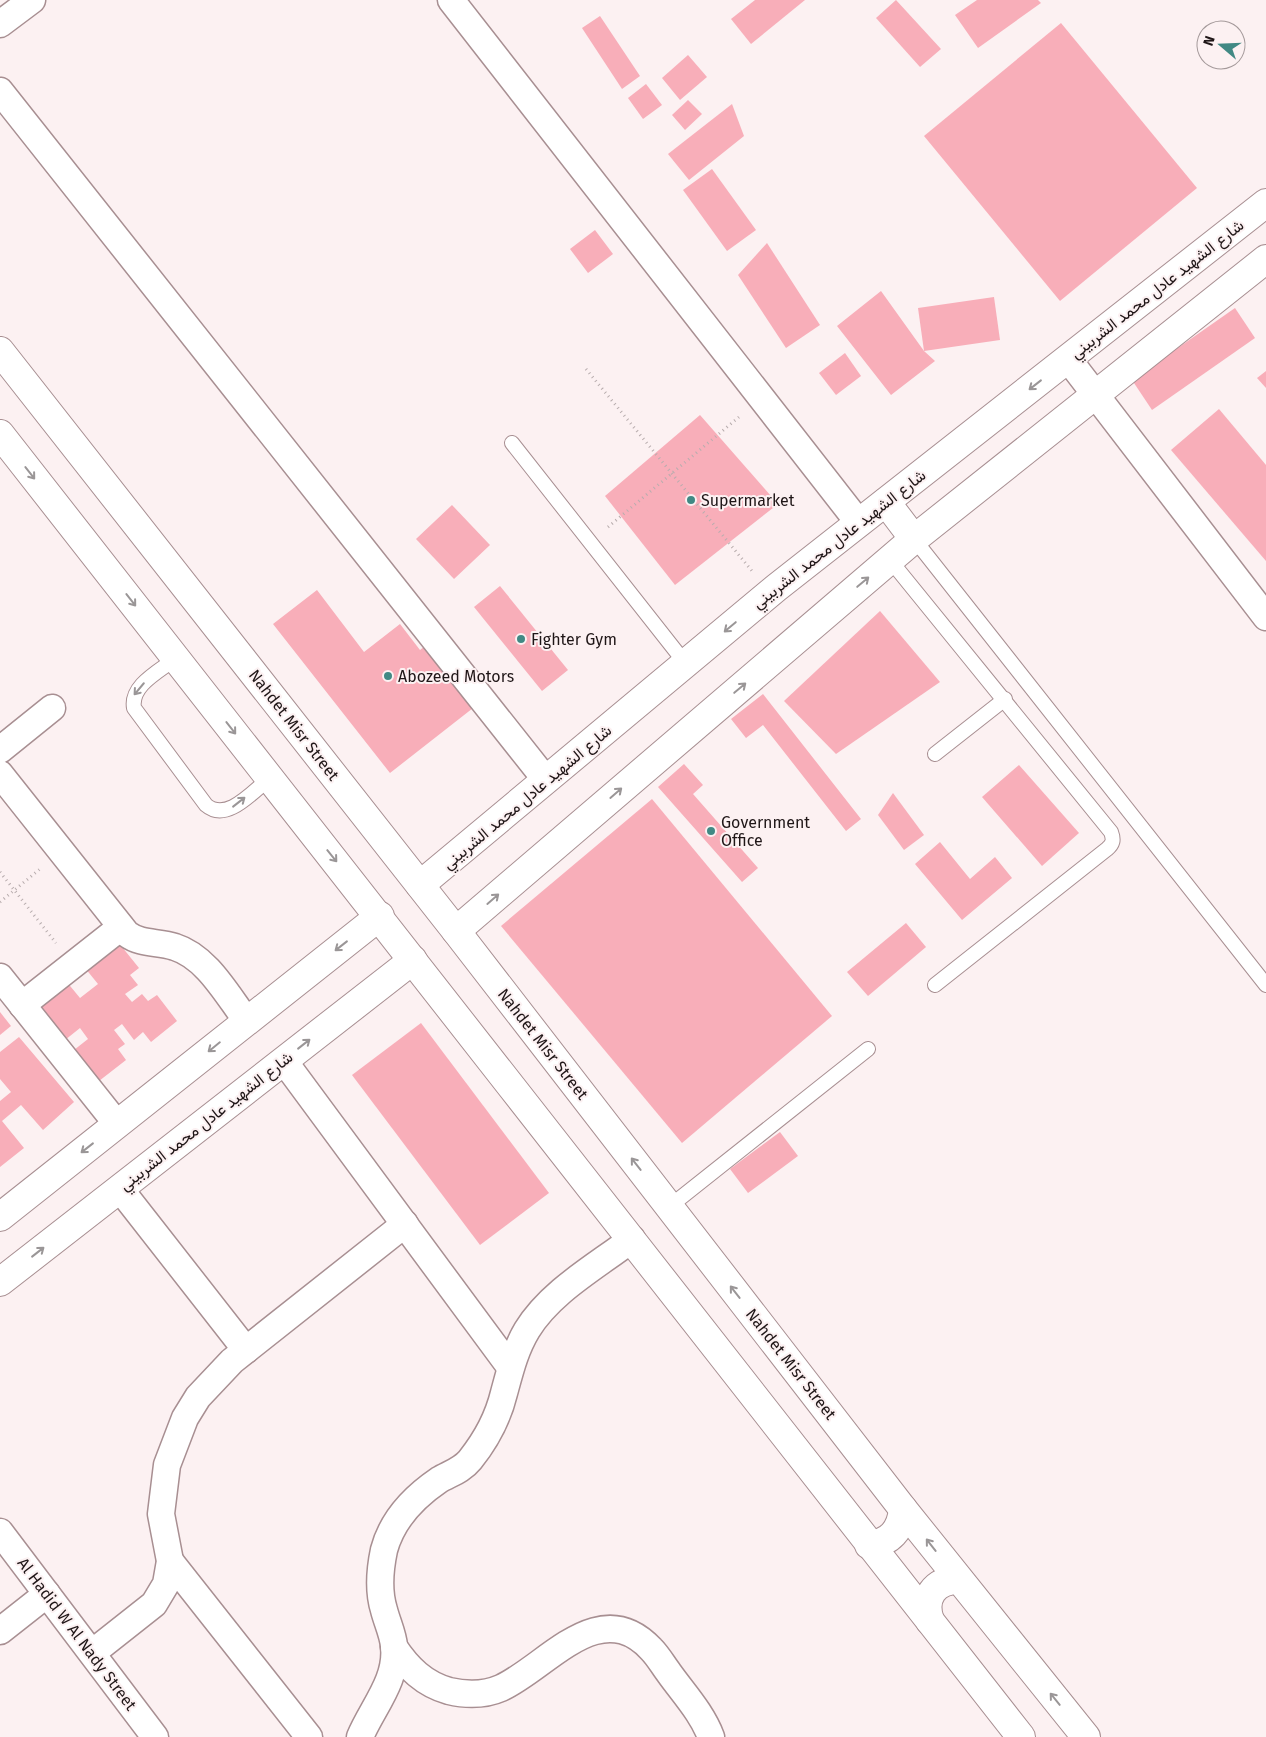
<svg xmlns="http://www.w3.org/2000/svg" width="1266" height="1737" viewBox="0 0 1266 1737" font-family="'Fira Sans',Vazirmatn,sans-serif">
  <style>
    .building { fill: #f8aeb9 }
    .lines { fill: none; stroke-linecap: round; stroke-linejoin: round }
    .service-casing { stroke: #a88f92; stroke-width: 16 }
    .minor-casing { stroke: #a88f92; stroke-width: 29 }
    .tertiary-casing { stroke: #a88f92; stroke-width: 30 }
    .path { stroke: #b8adae; stroke-width: 3; stroke-dasharray: 1 4; stroke-linecap: butt }
    .service { stroke: #fff; stroke-width: 14 }
    .minor { stroke: #fff; stroke-width: 26 }
    .tertiary { stroke: #fff; stroke-width: 28 }
    .oneway { stroke: #9a9697 }
    .poi-dot { fill: #418984; stroke: #fcf1f2; stroke-width: 2 }
    .labels { text-anchor: middle; dominant-baseline: central; stroke-width: 4; stroke-linejoin: round; paint-order: stroke }
    .street-label { font-size: 16px; fill: #1f1617; stroke: #fcf1f2 }
    .poi-label { font-size: 16px; fill: #1f1617; stroke: #fcf1f2; text-anchor: start }
  </style>
  <rect width="100%" height="100%" fill="#fcf1f2"/>
  <g class="building">
    <path d="M755,0H805L751,44L731,19Z"/>
    <path d="M896,0L941,49L920,67L876,18Z"/>
    <path d="M977,0H1038L1041,3L978,48L955,15Z"/>
    <path d="M600,16L640,76L622,89L582,28Z"/>
    <path d="M1061,23L1197,188L1060,301L924,136Z"/>
    <path d="M688,55L707,77L680,100L662,78Z"/>
    <path d="M646,84L662,105L643,119L628,98Z"/>
    <path d="M688,100L702,114L685,130L672,115Z"/>
    <path d="M732,104L744,136L689,180L668,154Z"/>
    <path d="M712,169L756,230L727,251L683,190Z"/>
    <path d="M595,230L613,254L588,273L570,249Z"/>
    <path d="M767,243L820,325L786,348L738,275Z"/>
    <path d="M881,291L924,351L935,361L891,395L837,326Z"/>
    <path d="M994,297L1000,340L924,351L918,308Z"/>
    <path d="M1235,308L1255,338L1152,410L1132,380Z"/>
    <path d="M845,353L861,376L836,395L819,373Z"/>
    <path d="M1266,371V388L1257,378Z"/>
    <path d="M1219,409L1266,465V561L1171,450Z"/>
    <path d="M700,415L778,504L675,585L605,496Z"/>
    <path d="M452,505L490,545L454,579L416,539Z"/>
    <path d="M500,586L568,670L542,691L474,607Z"/>
    <path d="M317,590L364,652L400,624L420,650L434,639L482,701L390,773L273,624Z"/>
    <path d="M880,611L940,682L836,754L784,701Z"/>
    <path d="M763,694L861,819L846,831L763,725L746,738L731,719Z"/>
    <path d="M684,764L703,785L693,794L758,868L742,882L658,787Z"/>
    <path d="M1019,765L1079,833L1042,866L982,797Z"/>
    <path d="M893,793L924,835L904,850L878,815Z"/>
    <path d="M652,799L832,1016L682,1143L501,926Z"/>
    <path d="M940,842L970,879L995,857L1012,878L962,920L915,864Z"/>
    <path d="M906,923L926,947L868,996L847,972Z"/>
    <path d="M118,942L139,968L130,975L138,985L125,994L132,1002L142,994L148,1001L157,995L177,1021L151,1042L143,1032L134,1040L122,1024L114,1030L125,1044L118,1049L126,1060L99,1081L74,1050L88,1039L80,1028L65,1040L37,1003L66,981L80,998L98,984L85,968Z"/>
    <path d="M0,1012L11,1026L0,1035Z"/>
    <path d="M421,1023L549,1193L480,1245L352,1075Z"/>
    <path d="M19,1037L74,1102L43,1130L21,1105L2,1121L24,1148L0,1167V1101L11,1092L0,1079V1052Z"/>
    <path d="M780,1132L798,1156L748,1193L730,1169Z"/>
  </g>
  <g class="lines">
    <g class="service-casing">
      <g id="service">
        <path d="M512,443L686,664"/>
        <path d="M914,539L1266,985"/>
        <path d="M890,560L1111,832C1114,840 1113,844 1107,849L935,985"/>
        <path d="M176,658C160,671 130,685 134,708L206,805C227,823 253,791 270,778"/>
        <path d="M935,754L1005,699"/>
        <path d="M669,1207L868,1049"/>
      </g>
    </g>
    <g class="minor-casing">
      <g id="minor">
        <path d="M451,0L859,523"/>
        <path d="M0,24L32,0"/>
        <path d="M0,91L546,780"/>
        <path d="M1068,359L1266,617"/>
        <path d="M0,750L52,708"/>
        <path d="M0,774L127,934C142,945 158,941 175,947C207,957 227,995 247,1021"/>
        <path d="M0,977L117,1124"/>
        <path d="M22,1005L121,927"/>
        <path d="M284,1061L510,1367"/>
        <path d="M120,1189L246,1350"/>
        <path d="M0,1532L155,1737"/>
        <path d="M170,1561L309,1737"/>
        <path d="M0,1631L47,1594"/>
        <path d="M394,1647C408,1668 424,1684 449,1691C466,1695 485,1695 501,1688C547,1667 599,1594 651,1649C658,1656 663,1665 669,1673C684,1694 702,1713 711,1737"/>
        <path d="M92,1653L154,1604L166,1584L170,1561L161,1514L167,1465L185,1418L198,1397L232,1361L405,1224"/>
        <path d="M360,1737C372,1708 398,1680 394,1646C393,1634 387,1622 384,1610C378,1591 380,1569 384,1550C392,1520 414,1497 439,1480C449,1474 462,1470 470,1460C486,1440 498,1418 504,1393C510,1371 515,1350 527,1330C551,1291 597,1266 632,1239"/>
      </g>
    </g>
    <g class="tertiary-casing">
      <g id="tertiary">
        <path d="M0,351L456,931L903,1509L1086,1737"/>
        <path d="M0,434C341,868 680,1303 1021,1737"/>
        <path d="M886,502L914,539"/>
        <path d="M420,885L776,588L1266,203"/>
        <path d="M456,931L914,539L1266,259"/>
        <path d="M0,1217L380,916"/>
        <path d="M0,1282L413,960"/>
        <path d="M869,1545C890,1543 901,1530 903,1509"/>
        <path d="M930,1621C922,1598 934,1580 959,1580"/>
      </g>
    </g>
    <g class="path">
      <path d="M586,369L752,571"/>
      <path d="M608,527L739,417"/>
      <path d="M0,872L56,943"/>
      <path d="M0,902L40,869"/>
    </g>
    <use href="#service" class="service"/>
    <use href="#minor" class="minor"/>
    <use href="#tertiary" class="tertiary"/>
  </g>
  <defs><path id="oneway-shaft" d="M-6 0H5M1.5-3L5.5 0L1.5 3" fill="none" stroke-width="1.6" stroke-linecap="round" stroke-linejoin="round" transform="scale(1.25)"/></defs>
  <g class="oneway">
    <use href="#oneway-shaft" transform="translate(1035 385) rotate(142)"/>
    <use href="#oneway-shaft" transform="translate(30 473) rotate(52)"/>
    <use href="#oneway-shaft" transform="translate(863 582) rotate(-40)"/>
    <use href="#oneway-shaft" transform="translate(131 600) rotate(52)"/>
    <use href="#oneway-shaft" transform="translate(730 627) rotate(140)"/>
    <use href="#oneway-shaft" transform="translate(740 688) rotate(-40)"/>
    <use href="#oneway-shaft" transform="translate(139 689) rotate(130)"/>
    <use href="#oneway-shaft" transform="translate(231 728) rotate(52)"/>
    <use href="#oneway-shaft" transform="translate(616 793) rotate(-41)"/>
    <use href="#oneway-shaft" transform="translate(239 802) rotate(-38)"/>
    <use href="#oneway-shaft" transform="translate(332 856) rotate(51)"/>
    <use href="#oneway-shaft" transform="translate(493 899) rotate(-41)"/>
    <use href="#oneway-shaft" transform="translate(341 946) rotate(142)"/>
    <use href="#oneway-shaft" transform="translate(304 1044) rotate(-38)"/>
    <use href="#oneway-shaft" transform="translate(214 1047) rotate(141)"/>
    <use href="#oneway-shaft" transform="translate(87 1148) rotate(142)"/>
    <use href="#oneway-shaft" transform="translate(636 1164) rotate(-128)"/>
    <use href="#oneway-shaft" transform="translate(38 1252) rotate(-38)"/>
    <use href="#oneway-shaft" transform="translate(735 1292) rotate(-128)"/>
    <use href="#oneway-shaft" transform="translate(931 1545) rotate(-128)"/>
    <use href="#oneway-shaft" transform="translate(1055 1699) rotate(-129)"/>
  </g>
  <g class="poi-dot">
    <circle cx="691" cy="500" r="5"/>
    <circle cx="521" cy="639" r="5"/>
    <circle cx="388" cy="676" r="5"/>
    <circle cx="711" cy="831" r="5"/>
  </g>
  <g class="labels">
    <g class="street-label">
      <text transform="translate(1157 289) rotate(-38)">شارع الشهيد عادل محمد الشربيني</text>
      <text transform="translate(839 539) rotate(-38)">شارع الشهيد عادل محمد الشربيني</text>
      <text transform="translate(294 725) rotate(52)">Nahdet Misr Street</text>
      <text transform="translate(527 797) rotate(-40)">شارع الشهيد عادل محمد الشربيني</text>
      <text transform="translate(543 1044) rotate(52)">Nahdet Misr Street</text>
      <text transform="translate(206 1121) rotate(-38)">شارع الشهيد عادل محمد الشربيني</text>
      <text transform="translate(791 1364) rotate(52)">Nahdet Misr Street</text>
      <text transform="translate(77 1634) rotate(53)">Al Hadid W Al Nady Street</text>
    </g>
    <g class="poi-label">
      <text x="701" y="500">Supermarket</text>
      <text x="531" y="639">Fighter Gym</text>
      <text x="398" y="676">Abozeed Motors</text>
      <text x="721" y="822">Government<tspan x="721" dy="18">Office</tspan></text>
    </g>
  </g>
  <g transform="translate(1221 45) rotate(289)"><circle r="24" fill="#fcf1f2" stroke="#a4999a"/>
  <path d="M0-4L9 19L0 12L-9 19Z" fill="#418984"/>
  <text y="-8" font-size="14" font-weight="bold" text-anchor="middle" fill="#1f1617">N</text>
  </g>
</svg>
